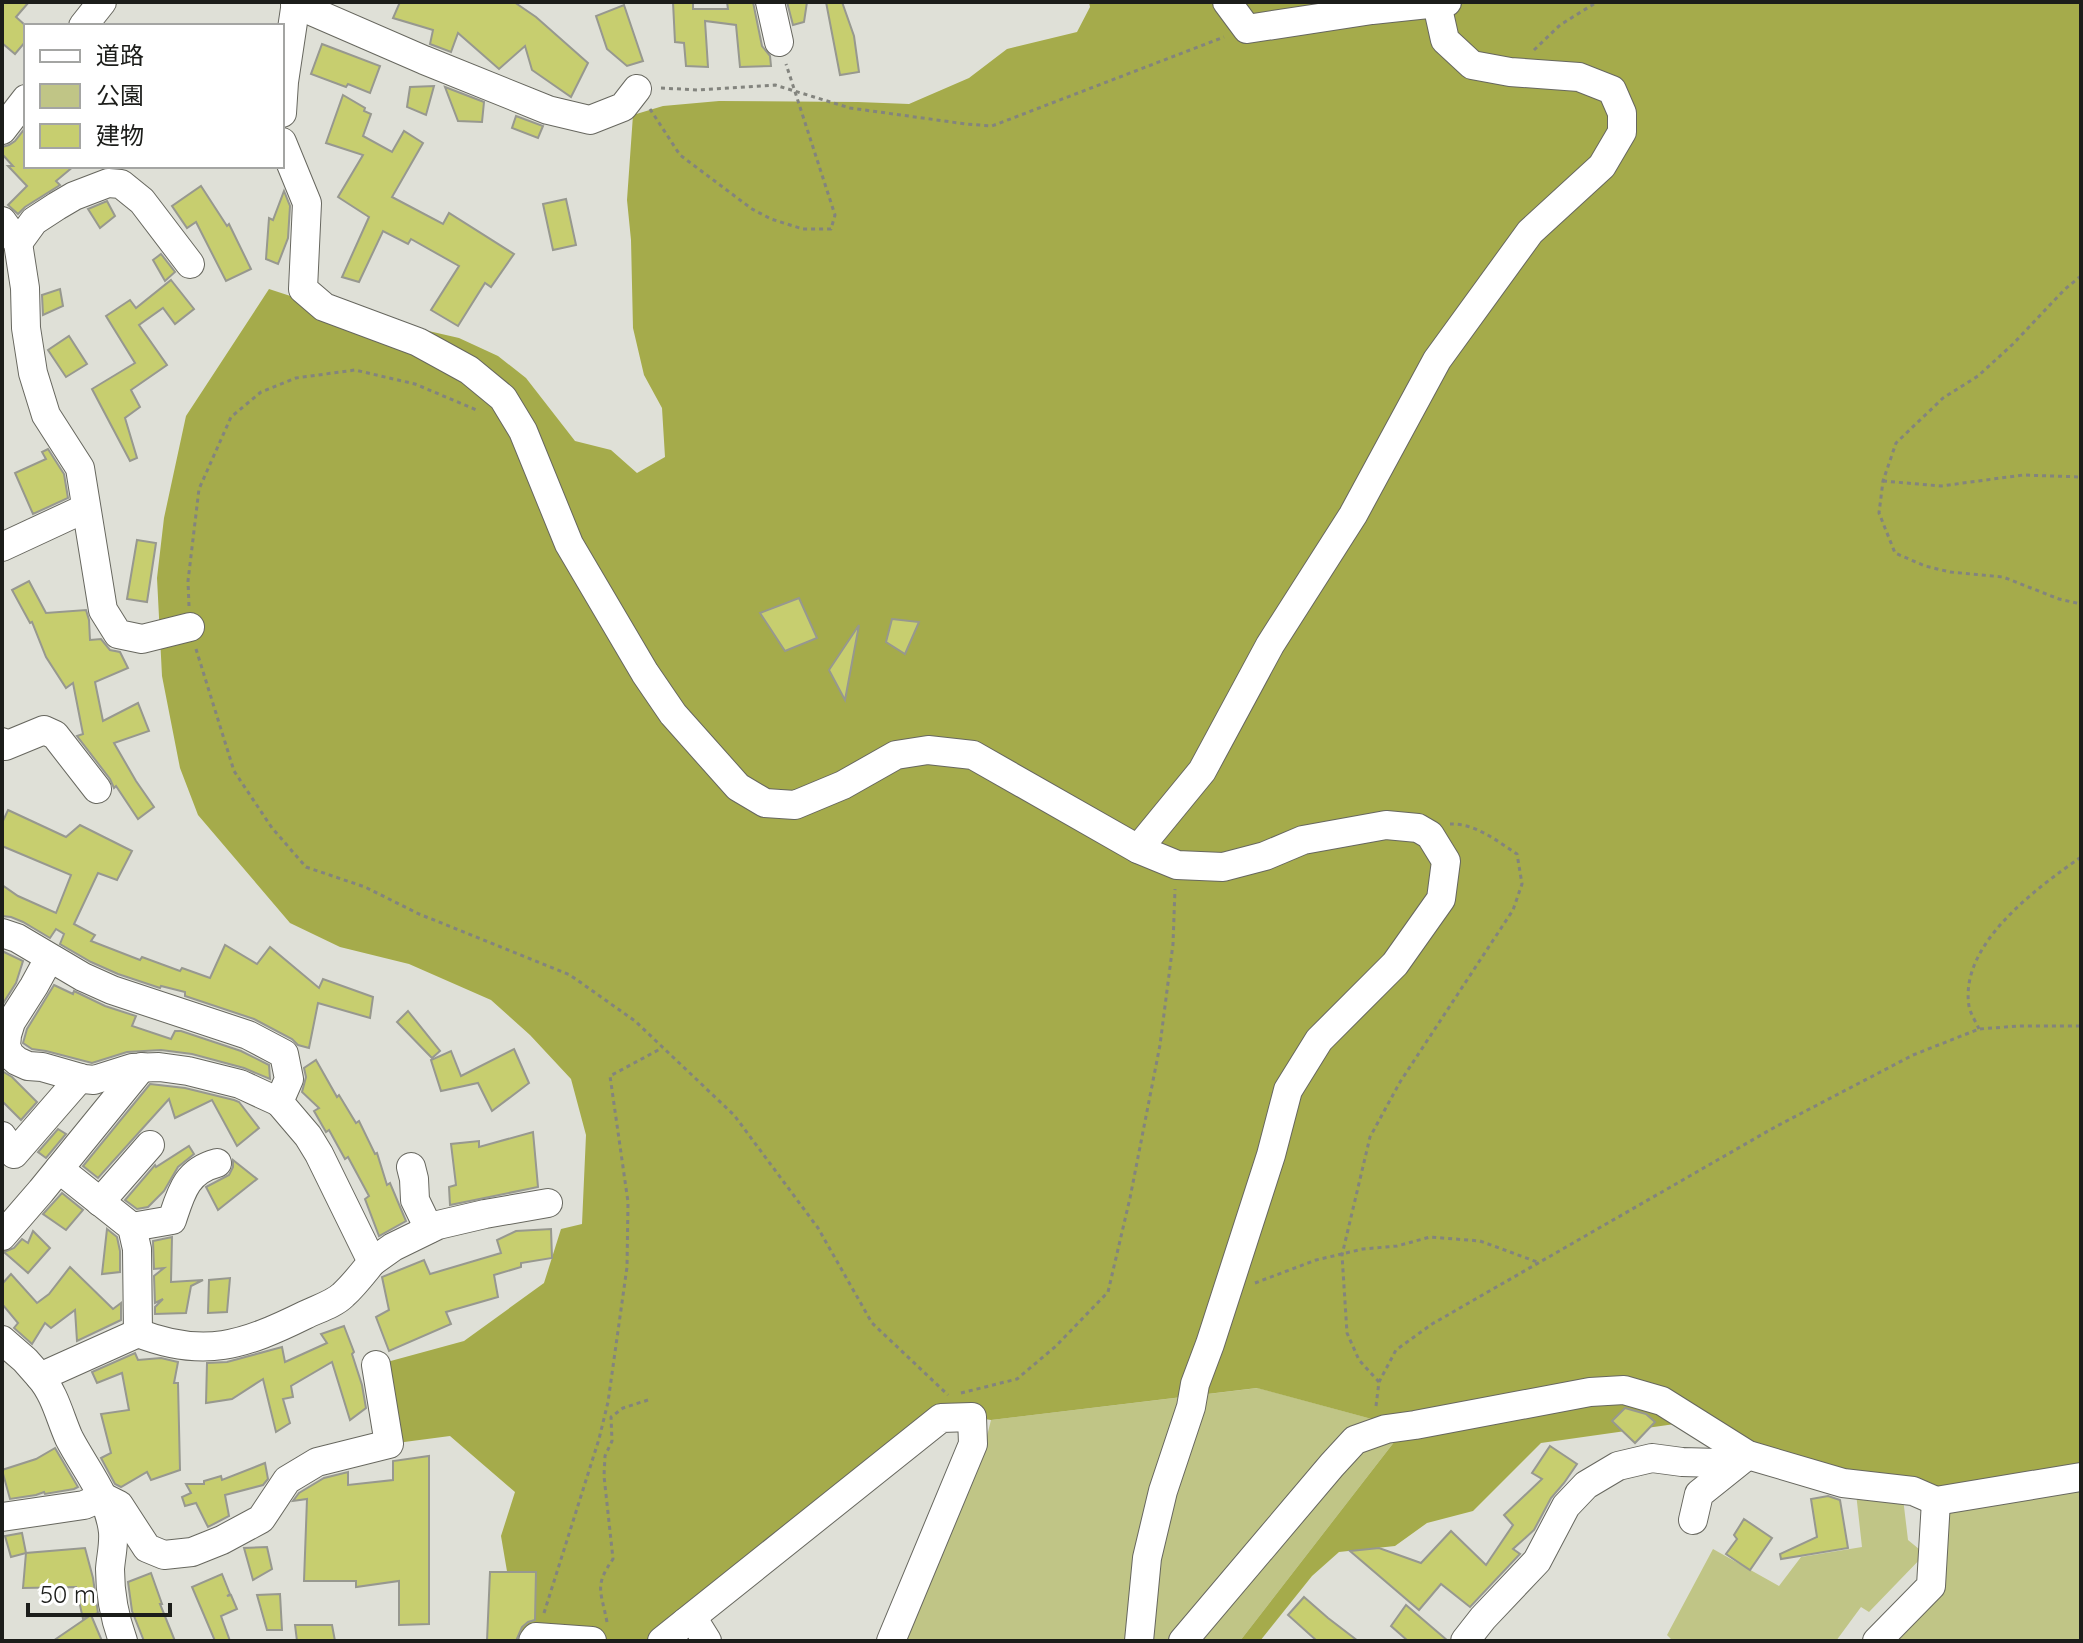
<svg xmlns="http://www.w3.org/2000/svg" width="2083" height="1643" viewBox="0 0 2083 1643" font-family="Quicksand,'Noto Sans JP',sans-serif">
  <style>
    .green { fill: #c0c586 }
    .forest { fill: #a5ab4b }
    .building { fill: #c7ce6f; stroke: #97988f; stroke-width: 2 }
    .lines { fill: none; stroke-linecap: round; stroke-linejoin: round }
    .minor-casing { stroke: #67675f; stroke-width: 30 }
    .path { stroke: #83847e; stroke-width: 3; stroke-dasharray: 4 4; stroke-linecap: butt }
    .minor { stroke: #fff; stroke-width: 28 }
  </style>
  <rect width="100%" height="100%" fill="#dfe0d7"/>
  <g class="green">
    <path d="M1258,1388L1405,1428L1240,1641H904L982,1456L991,1420Z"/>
    <path d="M2081,1477V1641H1877L1931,1586L1936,1501Z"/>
    <path d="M1856,1493L1903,1498L1908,1540L1925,1554L1869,1612L1861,1607L1836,1641H1673L1667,1635L1713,1549L1779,1586L1801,1557L1862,1547Z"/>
  </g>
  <path class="forest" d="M1089,2H2081V1477L1959,1497L1843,1483L1696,1421L1541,1443L1473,1511L1427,1523L1395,1546L1339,1552L1312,1576L1260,1641H1240L1405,1428L1257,1388L991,1420L972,1417L941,1418L662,1641H592L536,1637L493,1625L509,1583L501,1536L515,1492L450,1436L389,1444L376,1365L464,1341L544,1283L561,1229L582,1224L586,1135L571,1079L530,1035L491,1000L409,964L340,947L290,923L198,815L180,768L162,676L157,578L164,518L186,416L269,289L324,307L459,338L498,356L526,378L575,441L611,450L637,473L665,457L662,408L644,375L633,328L631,240L627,200L633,115L663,106L719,101L858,102L909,104L969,78L1007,49L1077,32L1090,7Z"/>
  <g class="building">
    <path d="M2,2H29L16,17L26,26V41L15,54L2,43Z"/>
    <path d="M400,2H514L536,17L588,63L571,97L532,70L525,46L499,69L458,33L451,52L430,44L433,30L393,18Z"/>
    <path d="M673,2H693V9H728L727,2H753L762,46L770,56L771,66L740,67L736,25L705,21L708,67L686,66L684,43L675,42Z"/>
    <path d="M787,2H807L804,22L793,25Z"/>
    <path d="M826,2H842L854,36L859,72L840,75Z"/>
    <path d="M624,5L643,61L627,66L607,49L596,16Z"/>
    <path d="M322,44L380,66L370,93L348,84L346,87L311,74Z"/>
    <path d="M434,86L426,115L407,107L410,87Z"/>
    <path d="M445,87L484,102L482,122L458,121Z"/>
    <path d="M343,95L365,108L364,111L371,114L363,136L392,152L404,131L423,143L392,197L443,224L449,213L514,254L491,287L485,283L458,326L431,310L459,266L411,239L408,244L383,231L359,282L342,277L369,217L338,197L363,155L326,143Z"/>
    <path d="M516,116L543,126L538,138L512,128Z"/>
    <path d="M26,127V166H74L56,181L60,185L25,207L18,214L8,205L27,186L8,166H13L2,154V147L9,145L15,141Z"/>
    <path d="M201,186L227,226L229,224L251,269L226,281L196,222L187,228L172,206Z"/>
    <path d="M284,191L290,206L288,238L278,264L266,259L269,218L273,220Z"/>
    <path d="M566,199L576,245L553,250L543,204Z"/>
    <path d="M107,201L115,216L100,228L88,209Z"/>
    <path d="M161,254L175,272L165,281L153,260Z"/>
    <path d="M171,280L194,309L175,324L163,308L139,325L167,365L131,390L140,407L125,418L137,458L130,461L92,389L135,363L106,316L130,300L136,308Z"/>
    <path d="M60,289L63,306L43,315L42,295Z"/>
    <path d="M69,336L87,364L66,377L48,350Z"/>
    <path d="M48,449L64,474L68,498L33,514L15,473L46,459L42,452Z"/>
    <path d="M137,540L156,543L147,602L127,599Z"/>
    <path d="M29,581L46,613L86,610L89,620L90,640L101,639L110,650L120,652L128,668L95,682L103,721L138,703L149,731L114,743L136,781L154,807L138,819L116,786L114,788L110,779L77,736L83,734L73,683L66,688L46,657L32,622L30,623L12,590Z"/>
    <path d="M799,598L817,638L785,651L760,613Z"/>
    <path d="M892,619L919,622L905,654L886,642Z"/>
    <path d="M859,625L845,700L829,670Z"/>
    <path d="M8,810L66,837L80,825L132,851L117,880L98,873L74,924L95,935L91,941L140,960L142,957L180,971L182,968L210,978L225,945L257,964L270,947L319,988L323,979L373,997L370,1018L318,1003L309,1048L298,1045L292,1039L254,1019L185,996V992L161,986L160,988L118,974L91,962L60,944L64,934L56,929L50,938L23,922L11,917L2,916V885L18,896L56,913L71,875L2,846V823Z"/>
    <path d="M2,951L23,961L16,983L2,1005Z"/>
    <path d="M54,985L73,994L74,991L105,1006L136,1016L132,1026L171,1039L175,1031H181L241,1051L269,1065L270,1079L244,1068L192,1054L161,1050L127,1052L92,1063L46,1051L32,1049L23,1043L27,1029Z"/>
    <path d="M408,1011L440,1051L432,1058L397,1022Z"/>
    <path d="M514,1049L529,1083L492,1111L478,1083L441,1091L431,1060L451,1051L461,1076Z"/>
    <path d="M316,1060L337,1097L339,1095L356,1123L359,1121L375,1154L377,1153L387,1185L390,1183L406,1221L379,1236L365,1199L369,1196L348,1157L345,1159L329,1130L326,1132L314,1111L319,1108L302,1092L306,1077L304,1068Z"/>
    <path d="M2,1071L12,1077L37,1102L21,1120L2,1101Z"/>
    <path d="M150,1084L185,1088L234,1100L239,1102L259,1128L237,1146L212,1100L175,1118L169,1099L98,1178L83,1166Z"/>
    <path d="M58,1129L66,1134L46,1158L38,1152Z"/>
    <path d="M533,1132L538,1187L450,1205L449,1187L456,1185L451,1144L479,1141V1147Z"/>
    <path d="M189,1146L194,1154L178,1167L164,1191L148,1207L137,1209L125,1200L155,1165L156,1167Z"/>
    <path d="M233,1160L257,1179L218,1210L206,1187L229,1175L233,1167Z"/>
    <path d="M62,1193L83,1210L66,1230L43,1214Z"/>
    <path d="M107,1229L117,1237L120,1251V1272L102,1274Z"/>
    <path d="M551,1229L552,1258L521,1263V1267L494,1275L498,1297L446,1312L451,1324L389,1351L376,1317L389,1310L382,1277L424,1260L430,1274L501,1253L497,1240L516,1231Z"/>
    <path d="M33,1231L50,1248L28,1273L4,1252L14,1248L22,1239L28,1243Z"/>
    <path d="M172,1237L171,1282L203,1280L191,1286L186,1313L155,1314V1307L163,1299L155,1303L154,1276L164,1268L154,1269L153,1241Z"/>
    <path d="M70,1267L113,1309L121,1303V1320L77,1341L75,1310L51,1328L45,1323L32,1344L14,1328L18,1323L2,1304V1284L11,1274L37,1303L49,1294Z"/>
    <path d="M230,1278L227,1312L208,1313L209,1280Z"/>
    <path d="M344,1326L354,1352L352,1354L362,1385L366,1408L350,1420L332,1362L291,1386L293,1397L283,1399L290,1423L276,1432L263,1379L232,1399L206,1403L207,1363L227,1362L282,1347L285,1362L327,1343L321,1334Z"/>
    <path d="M135,1353L138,1360L161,1358L178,1362L174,1383H178L180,1470L151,1480L147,1472L121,1487L115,1484L101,1458L111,1453L101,1414L129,1410L122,1373L97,1383L92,1372Z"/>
    <path d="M1625,1408L1646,1414L1655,1422L1635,1443L1612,1421Z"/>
    <path d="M1550,1446L1577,1464L1564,1483L1551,1498L1534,1530L1513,1549L1520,1554L1470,1607L1441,1584L1419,1610L1350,1551L1379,1548L1421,1563L1451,1531L1486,1565L1513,1525L1504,1515L1542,1479L1532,1473Z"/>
    <path d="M55,1448L78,1487L74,1489L45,1494L44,1492L36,1495L10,1499L2,1470L36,1459Z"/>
    <path d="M429,1456V1624L399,1625V1581L356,1587V1581H304L307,1499L293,1501L299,1493L324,1478L348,1472V1485L393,1480V1461Z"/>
    <path d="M265,1463L268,1479L263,1485L225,1495L229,1516L208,1527L196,1503L185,1506L182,1497L191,1493L186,1484H204V1481L221,1476L222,1480Z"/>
    <path d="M1828,1496L1840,1500L1848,1548L1781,1559L1780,1554L1817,1537L1811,1499Z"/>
    <path d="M1744,1519L1772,1538L1750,1570L1726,1554L1737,1539L1734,1535Z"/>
    <path d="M22,1533L26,1553L11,1557L5,1536Z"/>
    <path d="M267,1547L272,1569L253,1580L244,1548Z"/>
    <path d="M85,1548L93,1578L98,1613L83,1619L76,1587L23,1588L26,1553Z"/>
    <path d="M490,1572H536L535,1620L528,1622L522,1627L516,1641H487Z"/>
    <path d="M151,1573L162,1604H160L175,1641H144L132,1611L128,1582Z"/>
    <path d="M222,1574L230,1594L227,1596L231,1595L237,1609L221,1616L230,1641H215L192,1587Z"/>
    <path d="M280,1594L282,1630H267L257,1595Z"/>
    <path d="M1304,1597L1328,1618L1358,1641H1317L1288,1615Z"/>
    <path d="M1406,1605L1448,1641H1408L1391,1626Z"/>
    <path d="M91,1615L102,1641H53Z"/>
    <path d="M295,1625H332L335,1641H297Z"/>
  </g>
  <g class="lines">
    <g class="minor-casing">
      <g id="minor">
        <path d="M770,2L779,42"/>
        <path d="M1227,2L1247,29L1372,10L1447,2"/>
        <path d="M295,4L424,60L548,110L590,120L623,107L637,89"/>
        <path d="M83,26L102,2"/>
        <path d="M282,113L284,82L296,2"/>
        <path d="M2,130L26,99"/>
        <path d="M282,142L307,203L303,289L324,307L418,342L469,370L503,398L523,431L569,544L645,673L673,714L738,787L765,803L795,805L843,785L896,755L928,750L973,755L1138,849L1177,865L1223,867L1265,856L1303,840L1386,825L1418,828L1430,835L1446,861L1441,899L1395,964L1319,1040L1288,1090L1271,1155L1210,1344L1195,1384L1191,1407L1163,1491L1147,1558L1139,1641"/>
        <path d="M2,221L18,243L25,288L26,328L33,373L46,415L80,468L103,610L118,634L142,639L190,627"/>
        <path d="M18,243L34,221L57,206L74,196L108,183L121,184L142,201L190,264"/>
        <path d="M2,547L86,508"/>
        <path d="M2,742L5,746L44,730L55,735L97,789"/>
        <path d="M1138,849L1202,771L1270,645L1353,515L1437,360L1530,232L1602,166L1622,132V113L1612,90L1579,77L1510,72L1472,65L1445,40L1437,4"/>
        <path d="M2,933L17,938L83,977L112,990L248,1035L284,1054L289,1079L279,1102L308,1136L319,1154L372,1262C363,1273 354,1285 343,1295C334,1304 317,1309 305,1315C244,1345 204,1359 138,1333L40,1377L25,1360L2,1340"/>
        <path d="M53,960L46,964L34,986L11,1022L7,1035L6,1046L10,1055L17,1061L28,1066L42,1067L84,1079L94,1080L132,1068L159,1067L188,1071L240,1084L279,1102"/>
        <path d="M2,1136L14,1154L80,1078"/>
        <path d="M411,1167L414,1179L415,1200L429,1229"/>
        <path d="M59,1169L132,1227L137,1249L138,1333"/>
        <path d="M100,1202L150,1145"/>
        <path d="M132,1227L172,1220C181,1193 186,1171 217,1163"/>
        <path d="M2,1236L41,1191L142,1067"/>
        <path d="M372,1262L393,1247L438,1225L485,1214L548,1203"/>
        <path d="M40,1377C55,1394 60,1418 69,1438C85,1469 109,1496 113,1532C114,1545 111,1556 110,1569C110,1593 115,1619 123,1641"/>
        <path d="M2,1517L84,1505L103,1497L119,1505L147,1548L164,1555L192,1552L222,1540L261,1519L287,1480L317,1462L389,1444L376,1365"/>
        <path d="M1693,1520L1699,1494L1744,1458"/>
        <path d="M686,1622L697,1625L707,1641"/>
        <path d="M533,1641L536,1637L592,1641"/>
        <path d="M662,1641L941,1418L972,1417L973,1444L891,1641"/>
        <path d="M1183,1641L1332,1465L1355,1440L1386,1429L1415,1425L1590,1392L1624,1390L1662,1401L1748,1455L1843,1483L1913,1491L1936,1501L2081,1477"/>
        <path d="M1465,1641L1483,1618L1537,1561L1566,1506L1586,1485L1618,1466L1652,1458L1682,1462L1718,1463L1748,1455"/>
        <path d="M1877,1641L1931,1586L1936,1501"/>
      </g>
    </g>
    <g class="path">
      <path d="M1534,50L1560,25L1597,2"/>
      <path d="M661,88L698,90L775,85L850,108L966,124L992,126L1224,37"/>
      <path d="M650,109L680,155L752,209L771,219L803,229H831L835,215L786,64"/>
      <path d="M2081,276L2065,289L2013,344L1978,376L1943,398L1896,443L1883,481L1879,513L1895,553L1925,566L1950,572L2003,577L2059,599L2081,604"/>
      <path d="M1883,481L1941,486L2023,475L2081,477"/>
      <path d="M189,606L188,581L199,489L231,417L261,392L296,378L355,370L415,384L479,411"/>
      <path d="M196,649L234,771L272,828L306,867L365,887L419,914L570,975L635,1021L734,1115L818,1228L872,1323L948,1395"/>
      <path d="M1979,1029C1976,1022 1970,1013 1969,1006C1959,944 2037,888 2081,857"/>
      <path d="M1255,1283L1316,1260L1363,1249L1397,1246L1430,1237L1480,1241L1540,1263"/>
      <path d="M1379,1382L1359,1360L1347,1333L1342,1255L1370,1137L1400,1082L1513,910L1522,884L1517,854C1497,841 1475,823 1450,824"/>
      <path d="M961,1393L1017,1379L1056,1346L1108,1292L1130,1198L1160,1045L1173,944L1175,889"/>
      <path d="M1376,1406L1379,1382L1396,1350L1432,1324L1775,1127L1913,1055L1979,1029L2019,1026H2081"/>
      <path d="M544,1613L599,1439L608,1402L627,1267L628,1202L610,1076L662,1048"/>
      <path d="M607,1622C601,1591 594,1586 613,1559L604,1476L605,1456L612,1441L611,1417L623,1408L648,1400"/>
    </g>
    <use href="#minor" class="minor"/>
  </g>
  <rect width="2083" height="1643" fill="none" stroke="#1c1d1a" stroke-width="8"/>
  <rect x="24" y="24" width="260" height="144" fill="#ffffff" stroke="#a4a5a3" stroke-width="2"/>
  <rect x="40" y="50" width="40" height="12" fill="#ffffff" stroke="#a4a5a3" stroke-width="2"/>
  <text x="96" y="64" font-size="24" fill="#1c1d1a">道路</text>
  <rect x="40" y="84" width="40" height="24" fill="#c0c586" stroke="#a4a5a3" stroke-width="2"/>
  <text x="96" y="104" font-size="24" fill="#1c1d1a">公園</text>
  <rect x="40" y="124" width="40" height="24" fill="#c7ce6f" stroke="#a4a5a3" stroke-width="2"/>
  <text x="96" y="144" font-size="24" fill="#1c1d1a">建物</text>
  <path d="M28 1603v12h142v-12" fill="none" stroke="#1c1d1a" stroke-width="4"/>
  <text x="40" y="1603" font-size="24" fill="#1c1d1a" stroke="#ffffff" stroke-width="6" paint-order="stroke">50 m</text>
</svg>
